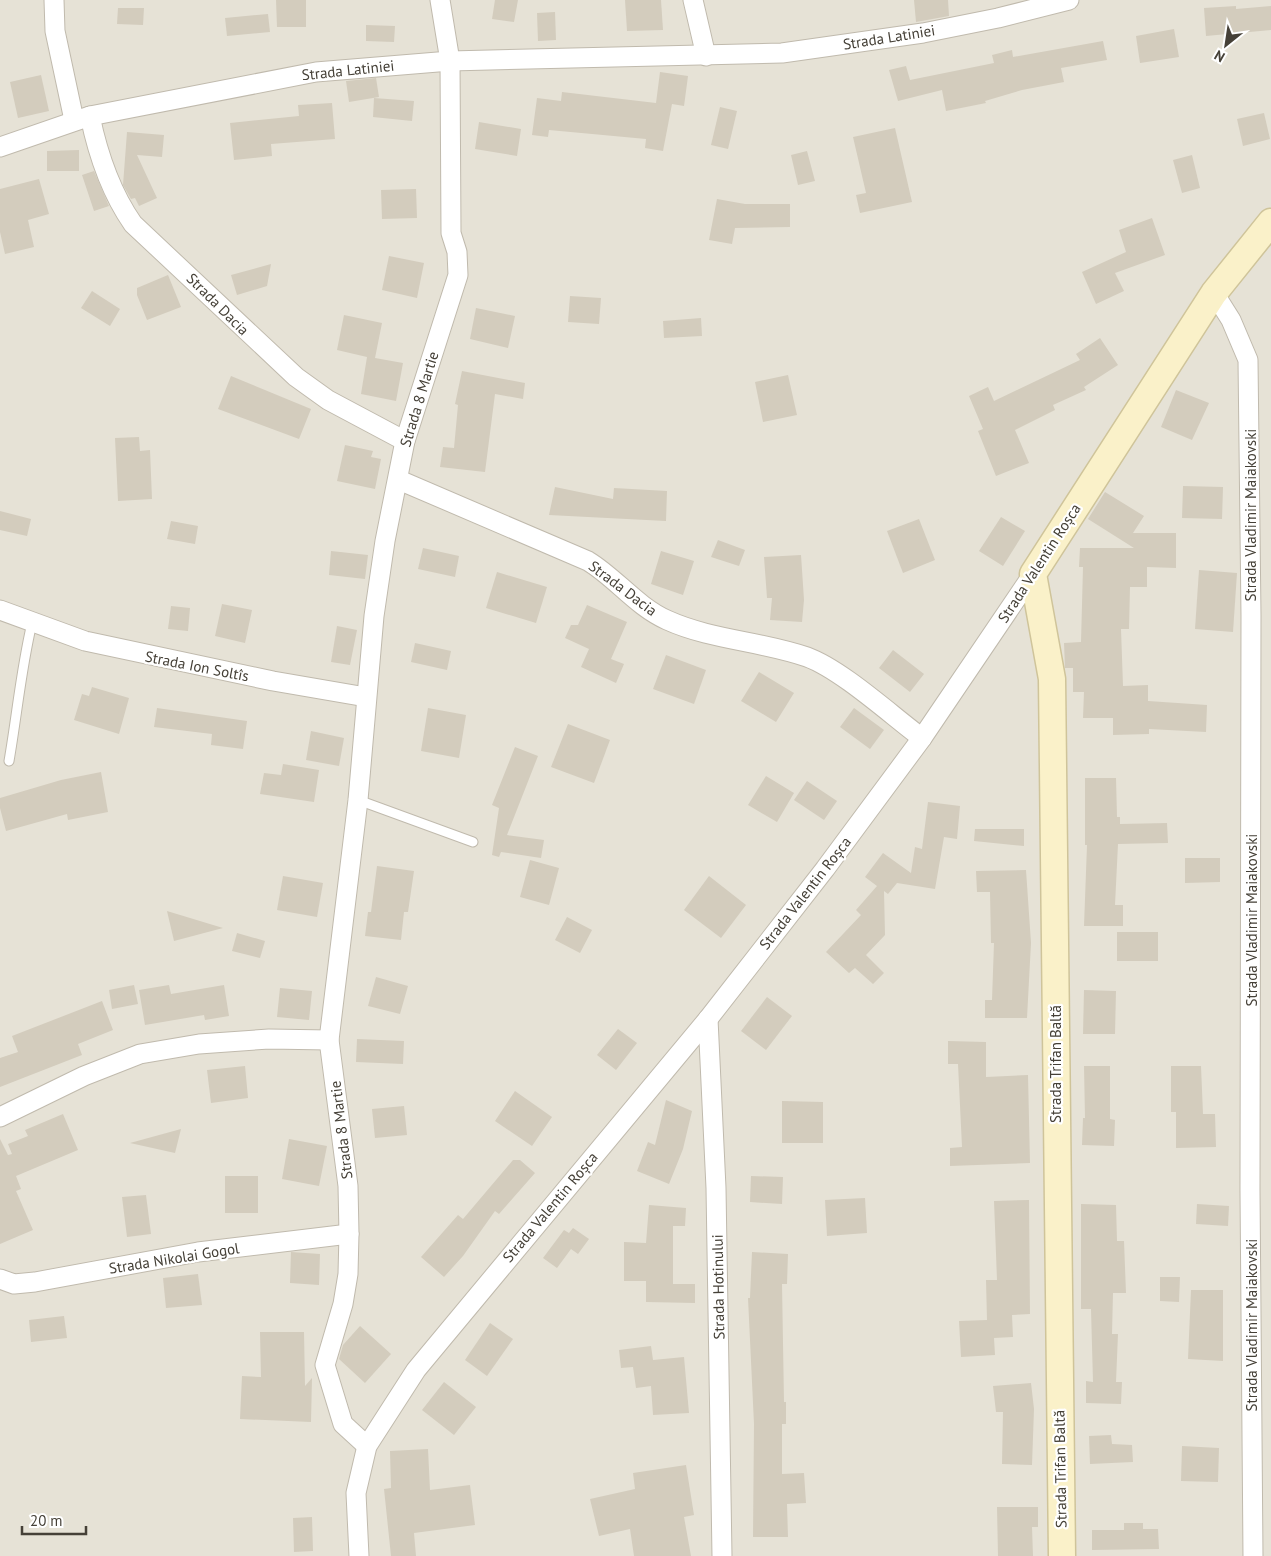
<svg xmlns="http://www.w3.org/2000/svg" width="1271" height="1556" viewBox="0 0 1271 1556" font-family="'PT Sans',sans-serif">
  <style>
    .residential { fill: #e6e2d6 }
    .building { fill: #d3ccbd }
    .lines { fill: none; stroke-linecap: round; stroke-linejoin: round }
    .lane-casing { stroke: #c0baad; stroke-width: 11 }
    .street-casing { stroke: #c0baad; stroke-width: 21 }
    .secondary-casing { stroke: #cfc49a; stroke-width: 29 }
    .lane { stroke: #fff; stroke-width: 9 }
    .street { stroke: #fff; stroke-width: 19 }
    .secondary { stroke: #faf1c9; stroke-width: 26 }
    .labels { text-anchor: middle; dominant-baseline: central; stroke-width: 4.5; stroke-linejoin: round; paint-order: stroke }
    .street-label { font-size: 15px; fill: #454037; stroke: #fff }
  </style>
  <rect width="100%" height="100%" fill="#f2efe7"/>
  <rect class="residential" x="0" y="0" width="1271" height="1556"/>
  <g class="building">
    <path d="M276,0H306V27H277Z"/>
    <path d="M495,0H518L514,22L492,19Z"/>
    <path d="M625,0H661L663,30L627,31Z"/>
    <path d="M914,0H948L949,16L916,22Z"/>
    <path d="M1236,6V9L1271,6V30L1206,36L1204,8Z"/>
    <path d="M118,8H144L143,25L117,24Z"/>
    <path d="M555,12L556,40L538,41L537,13Z"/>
    <path d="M268,14L270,32L227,36L225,18Z"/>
    <path d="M366,25L395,26L394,42L366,41Z"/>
    <path d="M1174,29L1179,57L1140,63L1136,36Z"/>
    <path d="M1103,41L1107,60L1061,68L1064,82L1022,90L985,101L986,103L946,111L942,90L898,101L889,70L906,66L910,80L994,63L992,55L1012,50L1013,57Z"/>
    <path d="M660,72L688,76L684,106L672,104L663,151L645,148L646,139L549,130L548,137L532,135L537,98L561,101L562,92L656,103Z"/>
    <path d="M41,75L49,111L18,118L10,82Z"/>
    <path d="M376,78L379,97L349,102L346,81Z"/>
    <path d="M374,98L414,101L412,121L373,117Z"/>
    <path d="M332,103L335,139L271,144L272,156L234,160L230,123L299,116L298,105Z"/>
    <path d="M720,107L737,111L728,149L711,145Z"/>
    <path d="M1264,113L1270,139L1243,146L1237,119Z"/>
    <path d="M479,122L521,129L517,156L475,149Z"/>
    <path d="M895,128L912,202L860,213L856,195L866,193L853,137Z"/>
    <path d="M127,132L164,135L162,157L137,155L157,198L139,206L135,198L131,199L123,185Z"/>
    <path d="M79,150V171H47V151Z"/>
    <path d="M807,151L815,181L798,185L791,155Z"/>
    <path d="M1192,155L1200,188L1182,193L1173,160Z"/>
    <path d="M94,171L109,206L94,211L82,175Z"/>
    <path d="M39,179L49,214L28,220L34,247L5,254L0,232V189Z"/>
    <path d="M416,189L417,218L382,219L381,190Z"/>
    <path d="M717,199L745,204H790V227L735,228L732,244L709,240Z"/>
    <path d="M1152,218L1165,255L1115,273L1124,291L1096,304L1082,272L1126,252L1119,230Z"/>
    <path d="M389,256L424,263L417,298L382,290Z"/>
    <path d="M271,264L267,286L237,295L231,275Z"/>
    <path d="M168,275L181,307L147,320L137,295V288Z"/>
    <path d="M92,291L120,309L110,326L81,308Z"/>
    <path d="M570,296L601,298L599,324L568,322Z"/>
    <path d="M476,308L515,316L508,348L470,339Z"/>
    <path d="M344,315L382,323L375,358L403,363L396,401L361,394L367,357L337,350Z"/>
    <path d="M701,318L702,336L664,338L663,321Z"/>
    <path d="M1100,338L1118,365L1084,387L1086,390L1053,405L1055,410L1015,430L1029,463L996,476L978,431L983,429L969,396L988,387L994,401L1080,360L1076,354Z"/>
    <path d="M462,371L525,383L523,399L495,394L485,472L440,467L443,447L454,448L458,405L455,404Z"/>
    <path d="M788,375L797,415L763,422L755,382Z"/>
    <path d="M231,376L311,409L299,439L218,409Z"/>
    <path d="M1176,390L1209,403L1192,440L1161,427Z"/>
    <path d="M139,437L140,451L150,450L152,499L118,501L115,438Z"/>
    <path d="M345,445L373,451L371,457L381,459L375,489L337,481Z"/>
    <path d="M1183,486L1223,487L1222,519L1182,518Z"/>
    <path d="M555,487L613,499L614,488L667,491L666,521L549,515Z"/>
    <path d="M1105,492L1144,516L1133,533H1176V568L1147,567V587H1130L1129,629H1121L1123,686L1148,685V701L1207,705L1206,732L1149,729V734L1113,735V718H1083L1084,692H1073V668H1065L1064,643L1081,642L1083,567H1079L1080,548H1134L1088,519Z"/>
    <path d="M0,511L31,519L27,536L0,530Z"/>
    <path d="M1001,517L1025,531L1003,566L979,551Z"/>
    <path d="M919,519L935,560L903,573L887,531Z"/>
    <path d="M171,521L198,526L195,544L167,539Z"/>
    <path d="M718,540L745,550L739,566L711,557Z"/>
    <path d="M423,548L459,556L455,577L418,569Z"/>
    <path d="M331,551L368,555L365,579L329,575Z"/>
    <path d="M661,551L694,561L683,595L651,584Z"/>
    <path d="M801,555L804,600L802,622L770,620L772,598H767L764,557Z"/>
    <path d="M1199,570L1237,573L1233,632L1195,629Z"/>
    <path d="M497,572L547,587L536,623L486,608Z"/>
    <path d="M222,604L252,610L245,643L215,636Z"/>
    <path d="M587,605L627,622L611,659L624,664L616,683L581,667L589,649L565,638L571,625H578Z"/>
    <path d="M171,606L190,608L188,631L168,629Z"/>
    <path d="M337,626L357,630L350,665L331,662Z"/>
    <path d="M415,643L451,651L447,670L411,662Z"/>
    <path d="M893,650L924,674L910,692L879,668Z"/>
    <path d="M666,655L706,670L694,704L653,689Z"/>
    <path d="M759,672L794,693L776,722L741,701Z"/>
    <path d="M92,687L129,698L119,734L74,720L82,694L89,696Z"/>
    <path d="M157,708L247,721L243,749L211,745L212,734L154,727Z"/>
    <path d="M428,708L466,715L459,758L421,751Z"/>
    <path d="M854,708L884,730L870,749L840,727Z"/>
    <path d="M568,724L610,740L594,783L551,767Z"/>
    <path d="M311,731L344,738L339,766L306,760Z"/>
    <path d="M515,747L538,756L507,835L544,840L541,858L501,852L499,857L492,855L499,808L492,805Z"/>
    <path d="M283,764L319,770L314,802L260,794L264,773L281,775Z"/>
    <path d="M101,772L108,812L68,820L67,814L6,831L0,808V798L61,780Z"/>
    <path d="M766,776L794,793L777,822L748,805Z"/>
    <path d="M1085,778H1116L1117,817H1120V824L1167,823L1168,843L1118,844L1115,905H1123V926H1084L1087,845H1085Z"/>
    <path d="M807,781L837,801L824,820L794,800Z"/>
    <path d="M928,802L960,806L957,839L944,837L935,889L897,883L888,894L884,891L885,935L866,955L884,973L873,984L855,968L849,973L826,952L861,915L856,910L877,886L865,877L883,853L911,873L915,847L922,849Z"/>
    <path d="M975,829H1024V846L974,841Z"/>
    <path d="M1185,858H1220V882L1185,883Z"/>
    <path d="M530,860L559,868L549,905L520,897Z"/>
    <path d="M377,866L414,871L408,912H404L401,940L365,936L368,912H371Z"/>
    <path d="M1026,870L1031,943L1027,1018H985V1000H992L994,943H991L990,892H977L976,871Z"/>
    <path d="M283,876L323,883L317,917L277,910Z"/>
    <path d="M709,876L746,905L721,938L684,910Z"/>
    <path d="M167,911L223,928L174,941Z"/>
    <path d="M567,917L592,930L580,953L555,940Z"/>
    <rect x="1117" y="932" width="41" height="29"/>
    <path d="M237,933L265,941L260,958L232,951Z"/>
    <path d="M376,977L408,986L400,1014L368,1006Z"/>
    <path d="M134,985L138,1004L112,1009L109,990Z"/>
    <path d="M169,985L171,994L224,985L229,1016L205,1020L204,1015L145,1025L139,990Z"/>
    <path d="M280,988L312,991L309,1020L277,1017Z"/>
    <path d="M1084,990L1116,991L1115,1034H1083Z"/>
    <path d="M767,997L792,1016L766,1050L741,1031Z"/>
    <path d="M102,1001L113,1030L78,1044L82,1055L0,1087V1058L18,1052L12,1036Z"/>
    <path d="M618,1029L637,1043L616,1070L597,1055Z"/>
    <path d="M357,1039L404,1041L403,1064L356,1062Z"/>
    <path d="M948,1041L986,1042V1077L1028,1075L1030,1163L950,1166V1148L962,1147L958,1064H948Z"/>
    <path d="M245,1066L248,1098L211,1103L207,1070Z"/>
    <path d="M1084,1066H1110V1119L1115,1120L1114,1146L1082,1145L1083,1118H1085Z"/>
    <path d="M1171,1066H1201L1203,1114H1215L1216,1147L1176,1148V1112H1171Z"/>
    <path d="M515,1091L552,1117L532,1146L495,1121Z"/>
    <path d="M666,1100L692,1111L683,1149L669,1184L637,1171L648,1142L655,1145Z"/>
    <path d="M782,1101L823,1102V1143H782Z"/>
    <path d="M404,1106L407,1135L375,1138L372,1109Z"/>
    <path d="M63,1114L78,1150L16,1176L21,1189L16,1191L33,1230L0,1244V1139L8,1155L12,1154L8,1144L28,1136L25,1130Z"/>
    <path d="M181,1129L175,1153L130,1143Z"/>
    <path d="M289,1139L327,1146L319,1186L282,1179Z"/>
    <path d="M513,1160H520L535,1173L499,1214L495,1211L463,1256L444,1277L421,1257L458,1215L463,1219Z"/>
    <rect x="225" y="1176" width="33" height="37"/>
    <path d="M751,1176L783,1177L782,1204L750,1202Z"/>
    <path d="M146,1195L151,1234L127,1237L122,1197Z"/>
    <path d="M865,1198L867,1233L827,1236L825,1200Z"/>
    <path d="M1029,1200L1030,1314L1012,1315L1013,1337L994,1338L995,1355L961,1357L959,1321L987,1320L986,1280H997L994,1201Z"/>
    <path d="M1081,1204L1116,1205L1117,1241H1124L1126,1293H1113L1112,1334H1118L1116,1382H1122L1121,1404L1086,1403V1381L1093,1382L1091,1309H1081Z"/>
    <path d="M1197,1204L1229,1206L1228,1226L1196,1224Z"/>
    <path d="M649,1205L686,1208L685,1226H673V1284H695V1303L646,1302V1281H624V1242L646,1243Z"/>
    <path d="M573,1228L589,1239L578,1254L571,1249L557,1268L543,1258L564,1230L569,1233Z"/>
    <path d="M291,1252L320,1254L319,1285L290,1283Z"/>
    <path d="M752,1252L788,1254L787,1284H782L784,1402H786V1424H782V1474L804,1473L806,1503L787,1504L788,1537H753L754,1424L748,1298H750Z"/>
    <path d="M198,1274L202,1305L166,1308L163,1278Z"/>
    <path d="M1160,1277H1180L1179,1302L1160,1301Z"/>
    <path d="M1191,1290H1223V1361L1188,1359Z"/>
    <path d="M64,1316L67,1338L31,1342L29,1320Z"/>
    <path d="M490,1323L513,1339L487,1376L465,1360Z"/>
    <path d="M360,1326L391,1354L365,1383L339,1359L343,1345Z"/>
    <path d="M260,1332H304L305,1386L312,1378L311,1422L240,1419L242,1376L261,1377Z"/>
    <path d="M651,1346L653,1360L684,1357L689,1413L653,1415L651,1386L636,1388L633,1367L621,1368L619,1350Z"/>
    <path d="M444,1382L476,1407L454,1435L422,1410Z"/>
    <path d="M1031,1383L1034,1409L1032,1465L1002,1464L1003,1412H996L993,1386Z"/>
    <path d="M1111,1435L1112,1444L1132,1445L1133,1462L1090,1464L1089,1436Z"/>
    <path d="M1182,1446L1219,1448L1218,1482L1181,1481Z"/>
    <path d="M428,1449L430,1490L470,1485L475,1525L414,1533L416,1556H391L384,1489L391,1488L390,1451Z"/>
    <path d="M686,1465L694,1515L684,1517L691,1556H634L630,1529L599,1536L590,1499L635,1489L633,1473Z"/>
    <path d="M997,1507H1038V1527H1032L1033,1556H998Z"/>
    <path d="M312,1517L313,1551L294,1552L293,1518Z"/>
    <path d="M1124,1523H1143V1529H1158L1159,1549L1092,1550V1530H1124Z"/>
  </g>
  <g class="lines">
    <g class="lane-casing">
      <g id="lane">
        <path d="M9,761C17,715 21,669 32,623"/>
        <path d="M358,800L473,842"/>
      </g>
    </g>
    <g class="street-casing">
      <g id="street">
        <path d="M54,0L55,31L74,120"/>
        <path d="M693,0L706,56"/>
        <path d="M90,116C98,155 110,191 133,224L296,377L328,400L405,441"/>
        <path d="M0,147L90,116L316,72L450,61L782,53L923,33L998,18L1069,0"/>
        <path d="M1214,293L1231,320L1248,360L1251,615L1250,1191L1253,1556"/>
        <path d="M399,480L588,561C616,578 636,606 667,620C711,640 761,641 807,657C842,670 891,715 922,738"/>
        <path d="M0,610L85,641L273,681L366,697"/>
        <path d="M708,1019L716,1188L722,1556"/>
        <path d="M0,1117L84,1076L140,1054L199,1044L269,1039L329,1040"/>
        <path d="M0,1279L14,1284L35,1282L198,1252L349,1234"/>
        <path d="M367,1446L343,1424L325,1365L343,1304L348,1274L349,1234L348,1186L329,1040L358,800L374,616L385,541L405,441L458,275L457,252L451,233L450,61L440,0"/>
        <path d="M359,1556L356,1493L367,1446L416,1370L708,1019L825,869L922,738L1033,574"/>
      </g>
    </g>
    <g class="secondary-casing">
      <path id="secondary" d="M1062,1556L1052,679L1033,574L1214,293L1271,222"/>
    </g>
    <use href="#lane" class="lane"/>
    <use href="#street" class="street"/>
    <use href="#secondary" class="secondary"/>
  </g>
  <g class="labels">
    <g class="street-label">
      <text transform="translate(889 37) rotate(-9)">Strada Latiniei</text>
      <text transform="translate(348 70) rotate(-6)">Strada Latiniei</text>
      <text transform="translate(218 304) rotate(45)">Strada Dacia</text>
      <text transform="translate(419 399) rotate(-73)">Strada 8 Martie</text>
      <text transform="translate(1250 515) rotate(-90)">Strada Vladimir Maiakovski</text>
      <text transform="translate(1039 563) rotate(-57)">Strada Valentin Roșca</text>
      <text transform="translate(623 588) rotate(37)">Strada Dacia</text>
      <text transform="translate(197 666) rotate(11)">Strada Ion Soltîs</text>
      <text transform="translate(805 893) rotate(-52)">Strada Valentin Roșca</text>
      <text transform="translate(1251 920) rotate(-90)">Strada Vladimir Maiakovski</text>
      <text transform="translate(1055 1064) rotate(-90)">Strada Trifan Baltă</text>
      <text transform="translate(341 1130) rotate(-97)">Strada 8 Martie</text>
      <text transform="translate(550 1207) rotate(-50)">Strada Valentin Roșca</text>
      <text transform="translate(174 1258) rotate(-9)">Strada Nikolai Gogol</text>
      <text transform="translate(718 1287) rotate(-91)">Strada Hotinului</text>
      <text transform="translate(1251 1325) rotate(-90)">Strada Vladimir Maiakovski</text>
      <text transform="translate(1060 1469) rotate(-91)">Strada Trifan Baltă</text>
    </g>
  </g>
  <g transform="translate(1226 45) rotate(210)" stroke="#ffffff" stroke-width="4" paint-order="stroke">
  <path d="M0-4L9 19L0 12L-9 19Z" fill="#454037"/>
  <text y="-8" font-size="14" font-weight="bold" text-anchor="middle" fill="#454037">N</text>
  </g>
  <path d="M22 1526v8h64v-8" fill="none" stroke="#454037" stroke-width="2.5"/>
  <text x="30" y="1526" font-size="15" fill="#454037" stroke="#ffffff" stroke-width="4" paint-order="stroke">20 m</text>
</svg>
